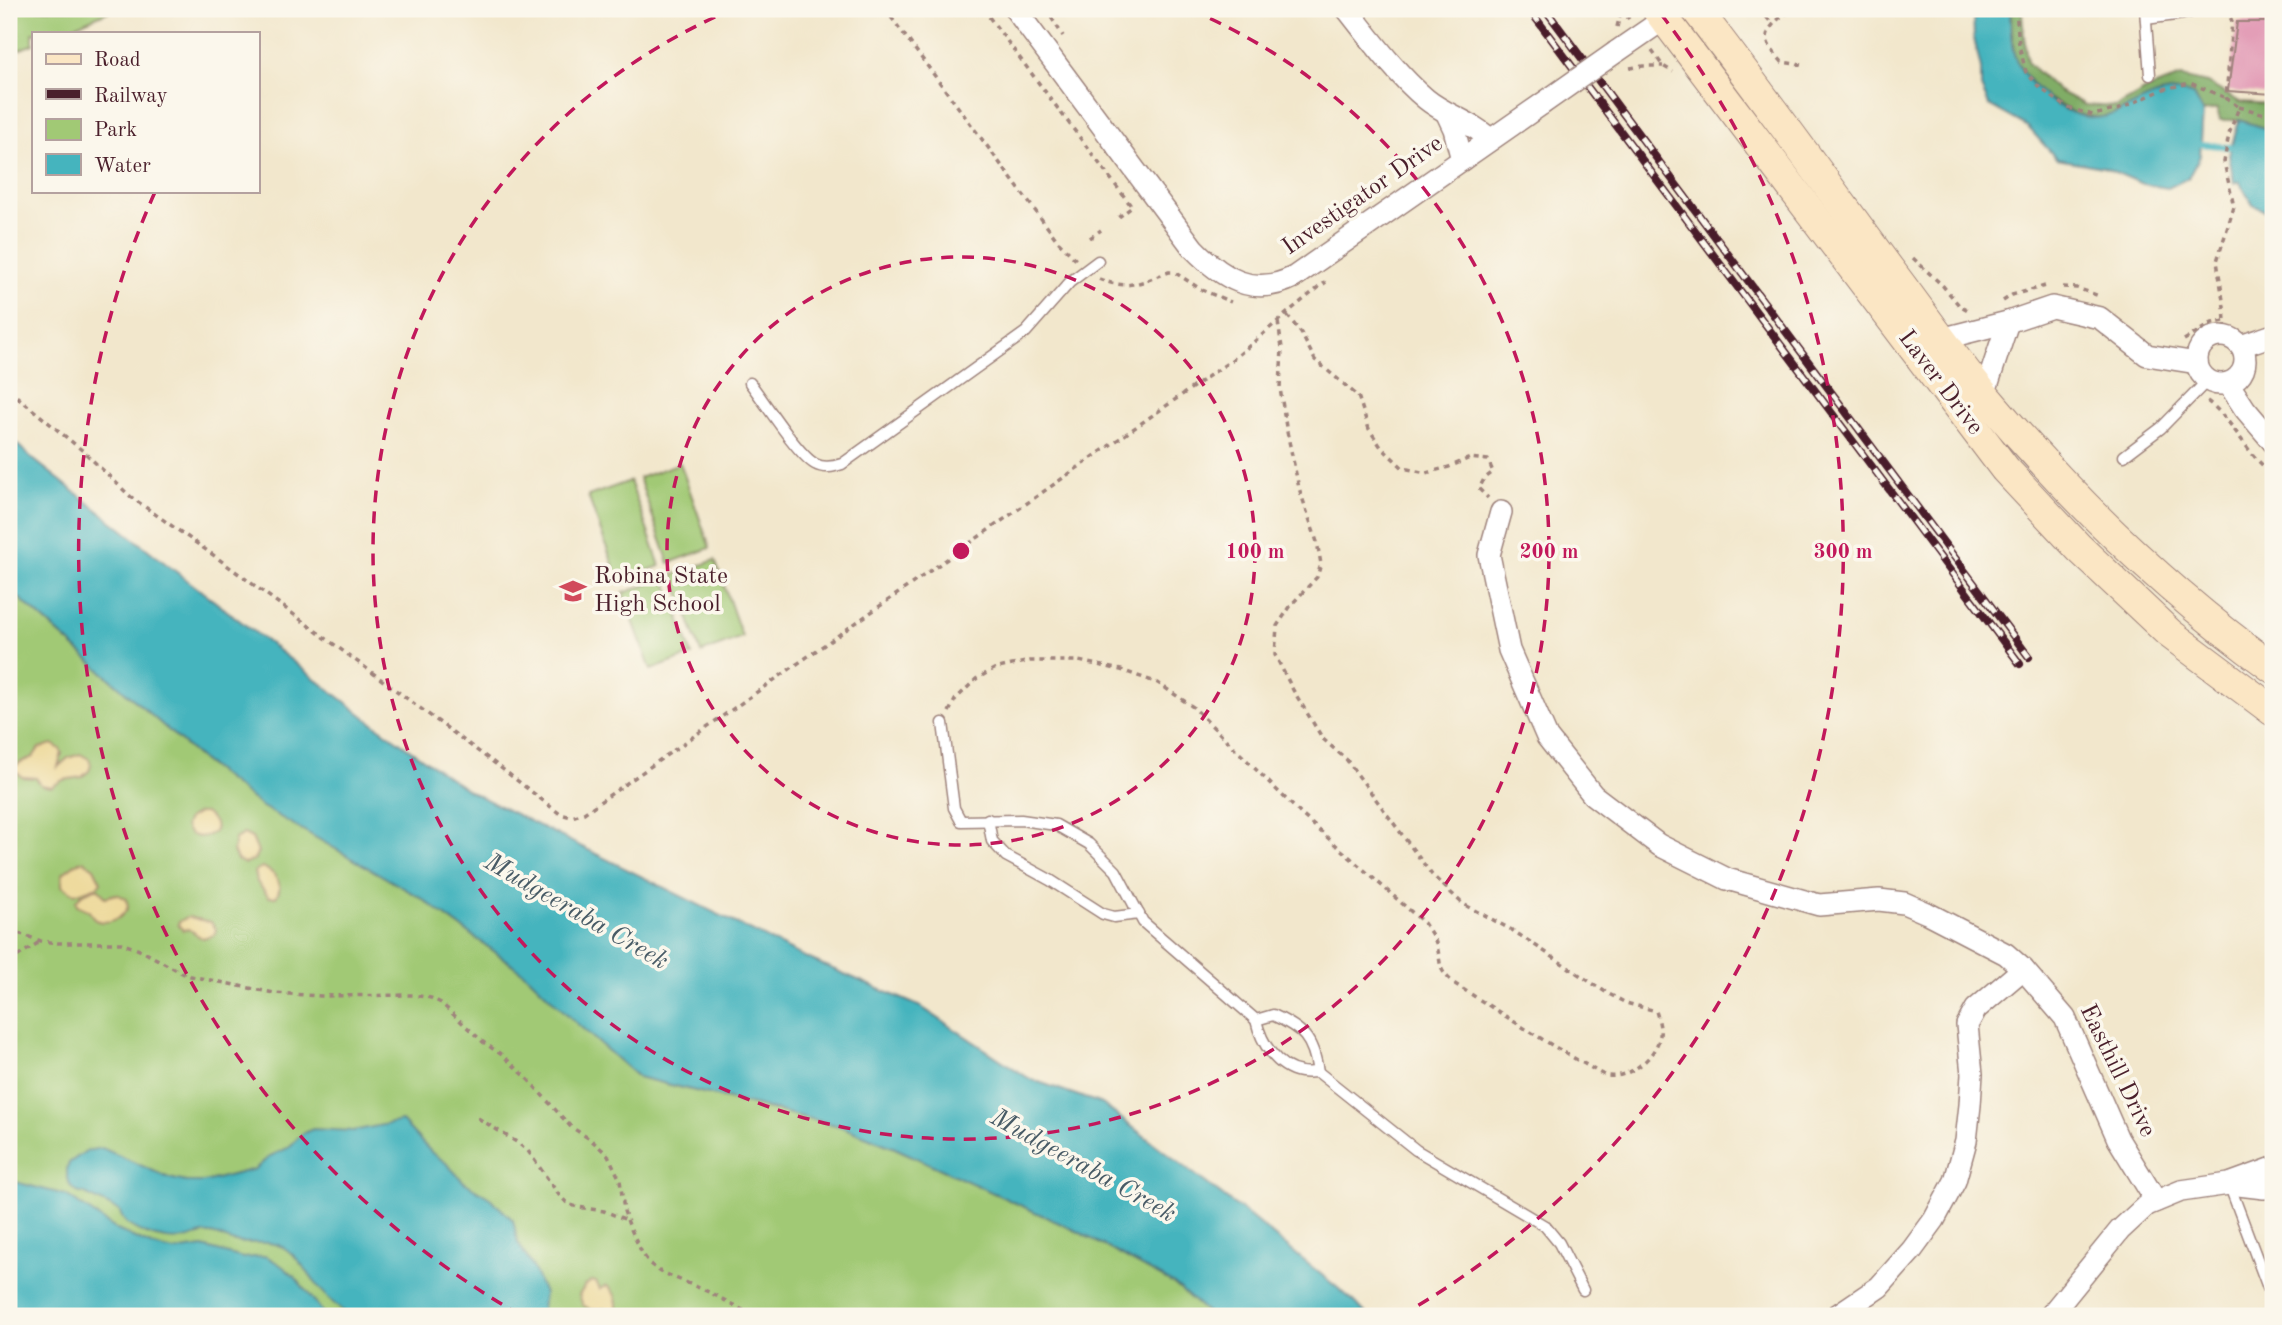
<svg xmlns="http://www.w3.org/2000/svg" width="2282" height="1325" viewBox="0 0 2282 1325" font-family="'Old Standard TT',serif">
  <style>
    .green { fill: #a1c975; stroke: #767450; stroke-width: 2 }
    .forest { fill: #80ad66; stroke: #656648; stroke-width: 2 }
    .sand { fill: #eeda9e; stroke: #9c7c64; stroke-width: 2 }
    .water { fill: #45b4be; stroke: #486a74; stroke-width: 2 }
    .lines { fill: none; stroke-linecap: round; stroke-linejoin: round }
    .stream { stroke: #45b4be; stroke-width: 6 }
    .building { fill: #e39eb7 }
    .lane-casing { stroke: #9e837c; stroke-width: 13 }
    .street-casing { stroke: #9e837c; stroke-width: 24 }
    .secondary-casing { stroke: #9e837c; stroke-width: 32 }
    .path { stroke: #9e837c; stroke-width: 3.5; stroke-dasharray: 5 5; stroke-linecap: butt }
    .lane { stroke: #fff; stroke-width: 10 }
    .street { stroke: #fff; stroke-width: 21 }
    .secondary { stroke: #fbe6c4; stroke-width: 30 }
    .rail-casing { stroke: #4a1f2b; stroke-width: 8 }
    .rail { stroke: #fbf7ec; stroke-width: 5; stroke-dasharray: 16; stroke-linecap: butt }
    .street-bridge-casing { stroke: #9e837c; stroke-width: 24; stroke-linecap: butt }
    .street-bridge { stroke: #fff; stroke-width: 21 }
    .ring { fill: none; stroke: #c2185b; stroke-width: 3.5; stroke-dasharray: 12 9 }
    .labels { text-anchor: middle; dominant-baseline: central; stroke-width: 7; stroke-linejoin: round; paint-order: stroke }
    .street-label { font-size: 24px; fill: #4a1f2b; stroke: #fbf7ec }
    .poi-label { font-size: 24px; fill: #4a1f2b; stroke: #fbf7ec; text-anchor: start }
    .water-label { font-size: 26px; font-style: italic; fill: #485b66; stroke: #fbf7ec }
    .centre { fill: #c2185b; stroke: #fbf7ec; stroke-width: 3.5 }
    .ring-label { font-size: 21px; text-anchor: middle; font-weight: bold; fill: #c2185b; stroke: #fbf7ec; stroke-width: 7; stroke-linejoin: round; paint-order: stroke }
  </style>
  <rect width="100%" height="100%" fill="#fbf7ec"/>
  <filter id="ink" filterUnits="userSpaceOnUse"><feTurbulence type="fractalNoise" baseFrequency=".0143" numOctaves="2"/><feDisplacementMap in="SourceGraphic" scale="14" xChannelSelector="R" yChannelSelector="G"/><feConvolveMatrix kernelMatrix="1 2 1 2 8 2 1 2 1" color-interpolation-filters="sRGB"/></filter>
  <filter id="wash" filterUnits="userSpaceOnUse"><feTurbulence type="fractalNoise" baseFrequency=".00686" numOctaves="4" result="noise"/><feDisplacementMap in="SourceGraphic" scale="28" xChannelSelector="R" yChannelSelector="G"/><feGaussianBlur stdDeviation="1.57" result="paint"/><feColorMatrix in="noise" values="0 0 0 0 0 0 0 0 0 0 0 0 0 0 0 0 0 1.4 0 .05"/><feComposite in="paint" operator="in"/></filter>
  <g filter="url(#wash)">
    <rect width="100%" height="100%" fill="#f2e7cc"/>
    <g class="green">
      <path d="M9,9H114L58,33H33V44L9,54Z"/>
      <path d="M680,463L710,548L669,563L639,478Z"/>
      <path d="M630,481L660,566L619,581L588,496Z"/>
      <path d="M715,560L742,637L701,653L673,575Z"/>
      <path d="M665,578L692,655L651,670L623,593Z"/>
      <path d="M9,589L202,760L261,806L421,898L528,976L575,1021L638,1077L840,1126L895,1148L1077,1231L1174,1284L1211,1316H150L9,1276Z"/>
    </g>
    <path class="forest" d="M2010,9H2023L2022,15L2027,62L2058,91L2085,105L2116,107L2150,88L2181,77L2207,83L2240,102L2273,104V131L2239,120H2220L2217,109L2203,112L2194,95L2127,109L2101,118L2076,114L2038,92L2025,77L2014,56Z"/>
    <g class="sand">
      <path d="M52,744L60,749L62,753L58,767L68,758L80,754L89,759L91,765L89,771L82,777L63,780L51,787L41,785L36,778L22,777L15,771L14,767L21,762L33,757L39,748Z"/>
      <path d="M198,813H205C211,818 219,824 214,832C203,839 189,839 185,826L188,819Z"/>
      <path d="M244,834L252,838L258,852L254,860L245,864L237,860L233,851L235,839Z"/>
      <path d="M84,861L94,868L101,882L98,886L75,894L62,886V874L78,862Z"/>
      <path d="M262,867C275,872 285,884 276,897H269L257,882L255,871Z"/>
      <path d="M94,889H99L105,897L116,894L126,898L128,907C123,919 107,925 95,920L88,910L77,905L76,901L81,895Z"/>
      <path d="M188,917L211,922L216,929L215,934C201,943 199,935 189,929L183,930L178,925L179,922Z"/>
      <path d="M591,1281L596,1282L600,1289L607,1286C615,1291 618,1301 617,1310L608,1312L605,1309L592,1310L583,1305L579,1295L585,1286Z"/>
    </g>
    <g class="water">
      <path d="M1973,9H2010C2011,24 2010,43 2015,57C2025,86 2070,123 2102,117C2127,113 2147,93 2173,92C2179,91 2187,93 2194,95L2203,112L2200,156L2188,178L2168,188L2143,184L2103,167L2057,159L2028,127L1989,105L1981,87V69L1974,38Z"/>
      <path d="M2239,120L2273,131V214L2253,205L2239,181L2234,183L2229,155Z"/>
      <path d="M9,437L33,459L170,567L374,724L467,790L800,955L921,1007L1030,1079L1102,1104L1248,1215L1355,1302L1368,1316H1211L1174,1284L1077,1231L895,1148L840,1126L638,1077L574,1021L528,976L421,898L261,806L202,760L9,589Z"/>
      <path d="M402,1121L432,1153L445,1162L464,1182L490,1198L513,1220L518,1243L534,1269L544,1294L541,1316H350C340,1309 330,1301 322,1291C310,1277 299,1257 283,1247C268,1239 251,1245 235,1242C227,1240 219,1235 210,1234C200,1232 193,1238 184,1239C167,1243 122,1231 120,1211L83,1193H79L71,1187L67,1179V1169L69,1163L86,1151L102,1148L169,1178L186,1182H204L255,1169L270,1156L288,1148L303,1133L313,1129L353,1131Z"/>
      <path d="M15,1182L66,1195L117,1230L153,1246L174,1251L203,1247L243,1258L266,1256L282,1266L295,1277L326,1316H9V1183Z"/>
    </g>
    <g class="lines">
      <path class="stream" d="M2201,144L2230,147"/>
    </g>
    <g id="blocks">
      <path class="building" d="M2237,22H2273V94L2228,91Z"/>
    </g>
  </g>
  <g filter="url(#ink)">
    <use href="#blocks" fill-opacity="0" stroke="#9e837c" stroke-width="2"/>
    <g class="lines">
      <g class="lane-casing">
        <g id="lane">
          <path d="M2145,9L2150,75"/>
          <path d="M2146,19L2183,14L2202,9"/>
          <path d="M750,383C764,401 798,455 815,464C824,469 833,467 842,464L1026,332L1070,282L1098,261"/>
          <path d="M2124,456L2161,428L2208,380"/>
          <path d="M943,723L954,808L961,821L1021,820L1056,825L1089,844L1116,871L1143,922L1256,1020C1261,1042 1276,1068 1301,1072C1306,1073 1312,1072 1318,1072L1416,1150L1545,1226L1559,1243L1583,1290"/>
          <path d="M988,819L992,841L1006,856L1050,880L1103,914L1114,917L1139,914"/>
          <path d="M1256,1020L1273,1015C1303,1029 1313,1038 1318,1072"/>
          <path d="M2229,1184L2273,1301"/>
        </g>
      </g>
      <g class="street-casing">
        <g id="street">
          <path d="M1015,9L1193,248C1222,278 1253,298 1294,277L1542,104"/>
          <path d="M1347,9C1369,37 1398,76 1426,99C1445,115 1475,123 1490,140"/>
          <path d="M1616,52L1664,19"/>
          <path d="M1447,114L1454,129L1462,160"/>
          <circle cx="2221" cy="360" r="24"/>
          <path d="M1941,339L2008,322L2052,307L2100,318L2147,355L2197,363"/>
          <path d="M2241,346L2273,335"/>
          <path d="M2228,383L2245,409L2273,442"/>
          <path d="M1984,395L2008,322"/>
          <path d="M1501,512L1489,555L1509,650L1547,737L1593,795L1659,845L1727,879L1819,905L1879,900L1904,903L1927,913L2006,954L2023,969"/>
          <path d="M2230,1184L2264,1188L2273,1186"/>
          <path d="M1836,1316L1879,1287L1912,1250L1934,1220L1955,1181L1966,1141L1970,1105L1972,1074L1967,1025L1976,1009L2023,969L2065,1018L2118,1139L2156,1201"/>
          <path d="M2050,1316L2120,1230L2147,1205L2181,1191L2229,1184L2273,1168"/>
        </g>
      </g>
      <g class="secondary-casing">
        <g id="secondary">
          <path d="M1657,9L2005,469L2079,548L2169,633L2273,711"/>
          <path d="M1696,9C1762,94 1825,182 1889,269C1921,311 1951,355 1985,396C2070,497 2166,591 2273,668"/>
        </g>
      </g>
      <g class="path">
        <path d="M885,9L1057,240L1077,261"/>
        <path d="M983,9L1132,207L1115,220"/>
        <path d="M1046,9L1063,36"/>
        <path d="M1621,9L1629,19"/>
        <path d="M1760,9L1773,25"/>
        <path d="M2016,9L2019,45L2026,72L2040,88L2068,108L2093,115L2120,109L2164,89L2190,83L2226,98"/>
        <path d="M2226,9L2232,21L2226,98L2239,107L2229,134L2224,162L2234,207L2217,261L2224,307L2226,335"/>
        <path d="M1617,27L1621,11"/>
        <path d="M1652,51L1663,66L1673,72"/>
        <path d="M1802,65L1782,62C1777,56 1767,46 1767,38C1767,27 1783,13 1793,11C1804,9 1810,15 1820,9"/>
        <path d="M1630,68L1643,66H1663"/>
        <path d="M2239,107L2273,116"/>
        <path d="M1090,238L1101,230"/>
        <path d="M1913,258L1943,286L1959,305L1968,310"/>
        <path d="M1099,279C1130,291 1141,282 1169,272H1174L1202,290L1231,302"/>
        <path d="M2063,287L2077,288L2099,296"/>
        <path d="M2003,301L2012,295L2045,286"/>
        <path d="M1287,315L1301,333L1315,360L1358,396L1369,429L1381,447L1403,468L1426,473L1449,467L1470,458L1488,460L1493,472L1484,479L1479,489L1488,498"/>
        <path d="M2184,340L2212,323L2225,321"/>
        <path d="M9,390L83,451L131,497L216,557L505,771L560,814L572,817L584,813L1236,357C1266,332 1295,305 1326,282"/>
        <path d="M2207,401C2234,420 2246,455 2273,474"/>
        <path d="M949,712L955,700L976,679L994,669L1030,661H1079L1121,670L1158,683L1193,707L1302,815L1424,923C1428,929 1434,937 1436,943C1443,966 1435,967 1455,984C1496,1010 1537,1037 1579,1061C1588,1065 1599,1074 1608,1076C1623,1078 1641,1067 1650,1056C1663,1038 1662,1031 1656,1011L1626,1003L1607,993L1512,930L1463,904L1432,875L1346,759L1323,739L1293,690L1275,655L1277,626L1292,604L1317,577L1321,564L1317,542L1299,488L1286,427L1280,388L1282,348L1278,322"/>
        <path d="M9,930L41,941L58,943H121L142,951L186,975L274,993L321,996L413,995L431,998L441,1003L483,1042L502,1055L524,1075L571,1127L590,1139L608,1155L620,1180L624,1211L629,1225L642,1253L650,1264L661,1272L709,1292L754,1316"/>
        <path d="M9,962L41,941"/>
        <path d="M478,1118L518,1143L528,1151L559,1195L568,1204L577,1207L604,1211L627,1220"/>
      </g>
      <use href="#lane" class="lane"/>
      <use href="#street" class="street"/>
      <use href="#secondary" class="secondary"/>
      <g class="rail-casing">
        <g id="rail">
          <path d="M1529,9L2020,664"/>
          <path d="M1545,9L2029,657"/>
        </g>
      </g>
      <use href="#rail" class="rail"/>
      <g class="street-bridge-casing">
        <path id="street-bridge" d="M1542,104L1616,52"/>
      </g>
      <use href="#street-bridge" class="street-bridge"/>
    </g>
  </g>
  <g class="ring">
    <circle cx="961" cy="551" r="294"/>
    <path d="M1191 10A588 588 0 1 1 731 10"/>
    <path d="M520 1315A882 882 0 0 1 155 192M1661 14A882 882 0 0 1 1402 1315"/>
  </g>
  <defs>
    <g id="school-bare" transform="scale(2.1)"><path d="M0-5L7-2L0 1L-7-2ZM-4 1L0 2.5L4 1V4Q0 6-4 4Z" fill="#d1495b" stroke="#fbf7ec" stroke-width="2.5" paint-order="stroke"/></g>
  </defs>
  <g fill-rule="evenodd">
    <use href="#school-bare" x="573" y="591"/>
  </g>
  <g class="labels">
    <g class="street-label">
      <text transform="translate(1363 196) rotate(-35)">Investigator Drive</text>
      <text transform="translate(1940 383) rotate(53)">Laver Drive</text>
      <text transform="translate(2117 1071) rotate(64)">Easthill Drive</text>
    </g>
    <g class="poi-label">
      <text x="594" y="577">Robina State<tspan x="594" dy="28">High School</tspan></text>
    </g>
    <g class="water-label">
      <text transform="translate(576 912) rotate(30)">Mudgeeraba Creek</text>
      <text transform="translate(1083 1166) rotate(29)">Mudgeeraba Creek</text>
    </g>
  </g>
  <circle cx="961" cy="551" r="10" class="centre"/>
  <g class="ring-label">
    <text x="1255" y="558">100 m</text>
    <text x="1549" y="558">200 m</text>
    <text x="1843" y="558">300 m</text>
  </g>
  <rect width="2282" height="1325" fill="none" stroke="#fbf7ec" stroke-width="35"/>
  <rect x="32" y="32" width="228" height="161" fill="#fbf7ec" stroke="#b4a19f" stroke-width="2"/>
  <rect x="46" y="54" width="35" height="10" fill="#fbe6c4" stroke="#b4a19f" stroke-width="2"/>
  <text x="94" y="66" font-size="21" fill="#4a1f2b">Road</text>
  <rect x="46" y="89" width="35" height="10" fill="#4a1f2b" stroke="#b4a19f" stroke-width="2"/>
  <text x="94" y="102" font-size="21" fill="#4a1f2b">Railway</text>
  <rect x="46" y="119" width="35" height="21" fill="#a1c975" stroke="#b4a19f" stroke-width="2"/>
  <text x="94" y="136" font-size="21" fill="#4a1f2b">Park</text>
  <rect x="46" y="154" width="35" height="21" fill="#45b4be" stroke="#b4a19f" stroke-width="2"/>
  <text x="94" y="172" font-size="21" fill="#4a1f2b">Water</text>
</svg>
